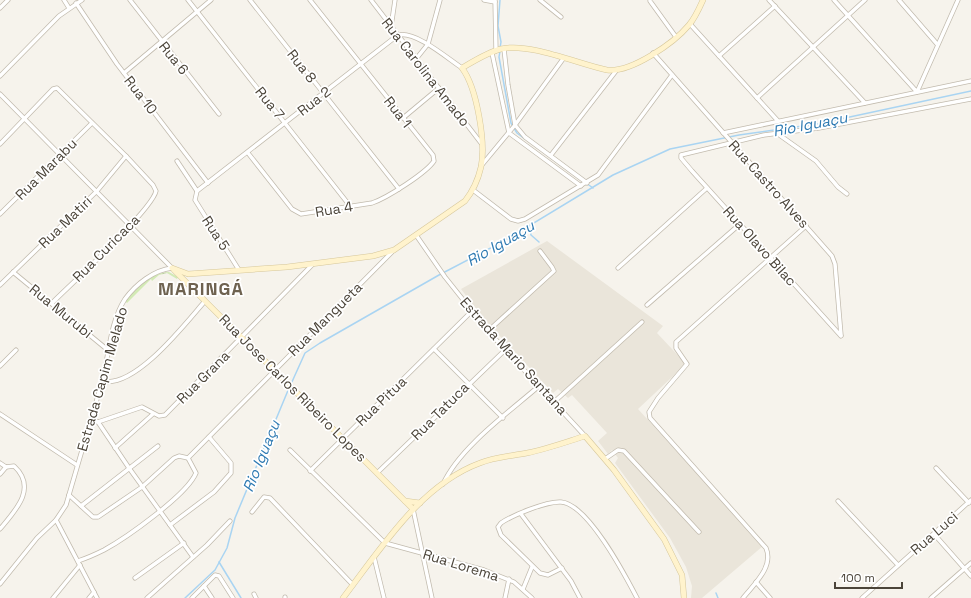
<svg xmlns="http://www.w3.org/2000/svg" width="971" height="598" viewBox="0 0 971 598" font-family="'Space Grotesk',sans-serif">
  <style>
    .residential { fill: #eae5da }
    .park { fill: url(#park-crowns) }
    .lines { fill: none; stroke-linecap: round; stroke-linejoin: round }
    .stream { stroke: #a9d4f2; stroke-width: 1.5 }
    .street-casing { stroke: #c2bbae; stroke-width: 5 }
    .secondary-casing { stroke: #d6c79b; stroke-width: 6 }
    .street { stroke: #fff; stroke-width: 3.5 }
    .secondary { stroke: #fff3cd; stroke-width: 5 }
    .labels { text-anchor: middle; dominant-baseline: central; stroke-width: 3.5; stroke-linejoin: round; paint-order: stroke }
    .street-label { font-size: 14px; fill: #4b4439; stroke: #fff }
    .water-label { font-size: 15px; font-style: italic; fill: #2e7ab2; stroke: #fff }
    .district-label { font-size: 18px; font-weight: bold; letter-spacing: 1px; fill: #6e6250; stroke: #fff }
  </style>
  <defs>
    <pattern id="park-crowns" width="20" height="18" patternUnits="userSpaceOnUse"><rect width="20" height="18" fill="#d2eab5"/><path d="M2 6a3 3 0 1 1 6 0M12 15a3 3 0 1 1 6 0" fill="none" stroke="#b6ca9c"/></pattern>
  </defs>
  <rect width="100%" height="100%" fill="#f6f3ec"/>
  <path class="residential" d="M547,241L663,326L657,333L686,364L638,409L763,546L702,598H691L692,586L686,567L670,538L615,463L618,458L612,450L608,454L598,441L607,433L572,395L568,398L558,389L553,393L484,319L461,289Z"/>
  <path class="park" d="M169,272L178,277L177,279L167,273L159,275L152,281L151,279L127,303L125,301C137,288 150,273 169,272Z"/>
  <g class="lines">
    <g class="stream">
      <path d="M500,0L498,26L501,42L500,48"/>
      <path d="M500,51L499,57L511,123L517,133L525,139"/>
      <path d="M547,155L593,188"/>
      <path d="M529,226L531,235L539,242"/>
      <path d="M291,384L305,353L320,343L439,275L504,241L613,175L670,149L739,135L817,124L971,91"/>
      <path d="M219,562L241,598"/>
      <path d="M716,593L718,598"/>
      <path d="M185,598L215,570L227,548L235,518L289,388"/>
    </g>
    <g class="street-casing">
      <g id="street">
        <path d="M64,0L69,8"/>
        <path d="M130,0L219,114"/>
        <path d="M188,0L350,206"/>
        <path d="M250,0L399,189"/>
        <path d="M371,0L481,143"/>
        <path d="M484,0L495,2"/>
        <path d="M495,0L496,51"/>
        <path d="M540,0L561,17"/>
        <path d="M650,0V1L676,37"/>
        <path d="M769,0L865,103"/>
        <path d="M834,0L917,92L958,0"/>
        <path d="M899,0L937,44"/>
        <path d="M76,3L117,64L208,183"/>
        <path d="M0,8L8,0"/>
        <path d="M690,24L778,121"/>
        <path d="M391,27L395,0"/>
        <path d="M504,49L508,85L515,125L525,137L587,183"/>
        <path d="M492,53L509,133L581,186"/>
        <path d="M653,53L832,256L835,264L841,335"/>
        <path d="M719,56L775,6"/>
        <path d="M416,59L428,44L440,0"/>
        <path d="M124,73L211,0"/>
        <path d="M0,76L59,16L82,0"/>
        <path d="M0,94L172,268"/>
        <path d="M757,98L865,0"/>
        <path d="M403,118L439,88"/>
        <path d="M723,133L971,81"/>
        <path d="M778,134L816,161L838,187L847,194"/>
        <path d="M0,144L53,89L57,88L126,156L153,185L156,191C152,210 70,285 52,303"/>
        <path d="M248,153L292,209L301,214L372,203C387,198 426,173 434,161L433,155L310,0"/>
        <path d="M551,155L616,71"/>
        <path d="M177,161L197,191"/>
        <path d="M481,166L515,125L563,59"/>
        <path d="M473,190L511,219L518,221L525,219L598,175L672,75"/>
        <path d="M0,214L92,123"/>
        <path d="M416,235L445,277L488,331L585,436"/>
        <path d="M618,268L707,188"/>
        <path d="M239,270L195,200L197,191L398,35C416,31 447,58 462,68"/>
        <path d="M13,272L109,351"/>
        <path d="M0,285L97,191L126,156"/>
        <path d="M647,305L740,224"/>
        <path d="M488,331L554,271L552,267L540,251"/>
        <path d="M841,336L692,171L681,158V155L764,135L819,128L971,99"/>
        <path d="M434,349L503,418"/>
        <path d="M0,366L16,350"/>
        <path d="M102,381C135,389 185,324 205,301"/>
        <path d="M554,402L642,322"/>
        <path d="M0,414L77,465"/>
        <path d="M90,420L98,422L142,407L159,416L165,415L313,264"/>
        <path d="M98,422L129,468L193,557"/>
        <path d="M115,448L153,414"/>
        <path d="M290,450L385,543L484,570L514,582L532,598"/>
        <path d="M605,459L618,450L624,451L699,532"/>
        <path d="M0,463L6,467L14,466C38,488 15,511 0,529"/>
        <path d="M936,468L969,503"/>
        <path d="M310,471L472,311"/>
        <path d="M377,473L505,350"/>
        <path d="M0,474L6,467"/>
        <path d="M443,484C460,447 508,413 539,386"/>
        <path d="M69,495L93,517H98L142,487L174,458L179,456L188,458"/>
        <path d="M838,501L898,565"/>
        <path d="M81,506L158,446"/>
        <path d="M413,509L432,598"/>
        <path d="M252,512L264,497L270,498L353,585"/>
        <path d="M521,514L571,581L580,598"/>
        <path d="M56,520L97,598"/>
        <path d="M170,525L214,492L231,473V463L209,437"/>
        <path d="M934,534L971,576"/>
        <path d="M374,557L384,598"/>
        <path d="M78,561C87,558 96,554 104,550C126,538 187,495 196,473L188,458L393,251"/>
        <path d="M562,568L548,575L540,573L501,535L498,527L501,523C513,515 547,501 561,502C588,504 625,575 637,598"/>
        <path d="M135,578L184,543"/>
        <path d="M756,582L770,598"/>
        <path d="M0,584L37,538L56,520L66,505C78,464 90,423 102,382C109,355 110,322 125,299C136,284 154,270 172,268"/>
        <path d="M204,586L212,598"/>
        <path d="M523,589L532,567"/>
        <path d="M254,594L256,598"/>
        <path d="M285,597V598"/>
        <path d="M53,598L80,565"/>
        <path d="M89,598L94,592"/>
        <path d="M147,598L207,545L230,521"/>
        <path d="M192,598L215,575L219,576L233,598"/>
        <path d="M505,598L509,579"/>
        <path d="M743,598C754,584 774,567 766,548L650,418L649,412L658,398L687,364L676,348V342L806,226"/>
        <path d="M862,598L971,500"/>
        <path d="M931,598L971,563"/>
      </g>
    </g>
    <g class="secondary-casing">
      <g id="secondary">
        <path d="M172,268L188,274L287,267L373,256L394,250L465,201C473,191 478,180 481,167C486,143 477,88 462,68C474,61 488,52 501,49C529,42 578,64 607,70C631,73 674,43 689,25C695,18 699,9 703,0"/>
        <path d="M174,270L413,509"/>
        <path d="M405,501L420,503"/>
        <path d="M343,598C380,550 420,485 480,463C495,457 511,456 527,453C547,449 566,442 585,436L614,470L664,539L682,575L684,598"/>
      </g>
    </g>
    <use href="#street" class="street"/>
    <use href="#secondary" class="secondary"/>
  </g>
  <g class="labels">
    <g class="street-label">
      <text transform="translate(174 58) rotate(51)">Rua 6</text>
      <text transform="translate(302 66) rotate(52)">Rua 8</text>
      <text transform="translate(426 72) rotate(52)">Rua Carolina Amado</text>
      <text transform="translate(141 95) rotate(52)">Rua 10</text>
      <text transform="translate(314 101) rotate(-38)">Rua 2</text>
      <text transform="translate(270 103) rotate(51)">Rua 7</text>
      <text transform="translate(398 112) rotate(52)">Rua 1</text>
      <text transform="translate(46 169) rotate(-45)">Rua Marabu</text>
      <text transform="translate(769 184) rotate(48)">Rua Castro Alves</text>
      <text transform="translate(334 209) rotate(-9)">Rua 4</text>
      <text transform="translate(65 222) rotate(-44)">Rua Matiri</text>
      <text transform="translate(216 233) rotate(57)">Rua 5</text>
      <text transform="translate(760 246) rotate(48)">Rua Olavo Bilac</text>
      <text transform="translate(106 248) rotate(-45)">Rua Curicaca</text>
      <text transform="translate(61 311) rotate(39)">Rua Murubi</text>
      <text transform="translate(325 319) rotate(-45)">Rua Mangueta</text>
      <text transform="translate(514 356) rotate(48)">Estrada Mario Santana</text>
      <text transform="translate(203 377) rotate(-45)">Rua Grana</text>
      <text transform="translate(102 379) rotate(-74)">Estrada Capim Melado</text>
      <text transform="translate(293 388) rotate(45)">Rua Jose Carlos Ribeiro Lopes</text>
      <text transform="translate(381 401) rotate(-44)">Rua Pitua</text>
      <text transform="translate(440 411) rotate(-45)">Rua Tatuca</text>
      <text transform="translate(934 533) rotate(-41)">Rua Luci</text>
      <text transform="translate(461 565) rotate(17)">Rua Lorema</text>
    </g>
    <g class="water-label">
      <text transform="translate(810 124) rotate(-11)">Rio Iguaçu</text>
      <text transform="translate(500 243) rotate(-30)">Rio Iguaçu</text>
      <text transform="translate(261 456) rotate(-68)">Rio Iguaçu</text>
    </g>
    <g class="district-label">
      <text x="201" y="288">MARINGÁ</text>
    </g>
  </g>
  <path d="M835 582v6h67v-6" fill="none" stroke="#4b4439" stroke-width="2"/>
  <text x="841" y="582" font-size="12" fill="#4b4439" stroke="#ffffff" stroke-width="3" paint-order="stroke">100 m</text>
</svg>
